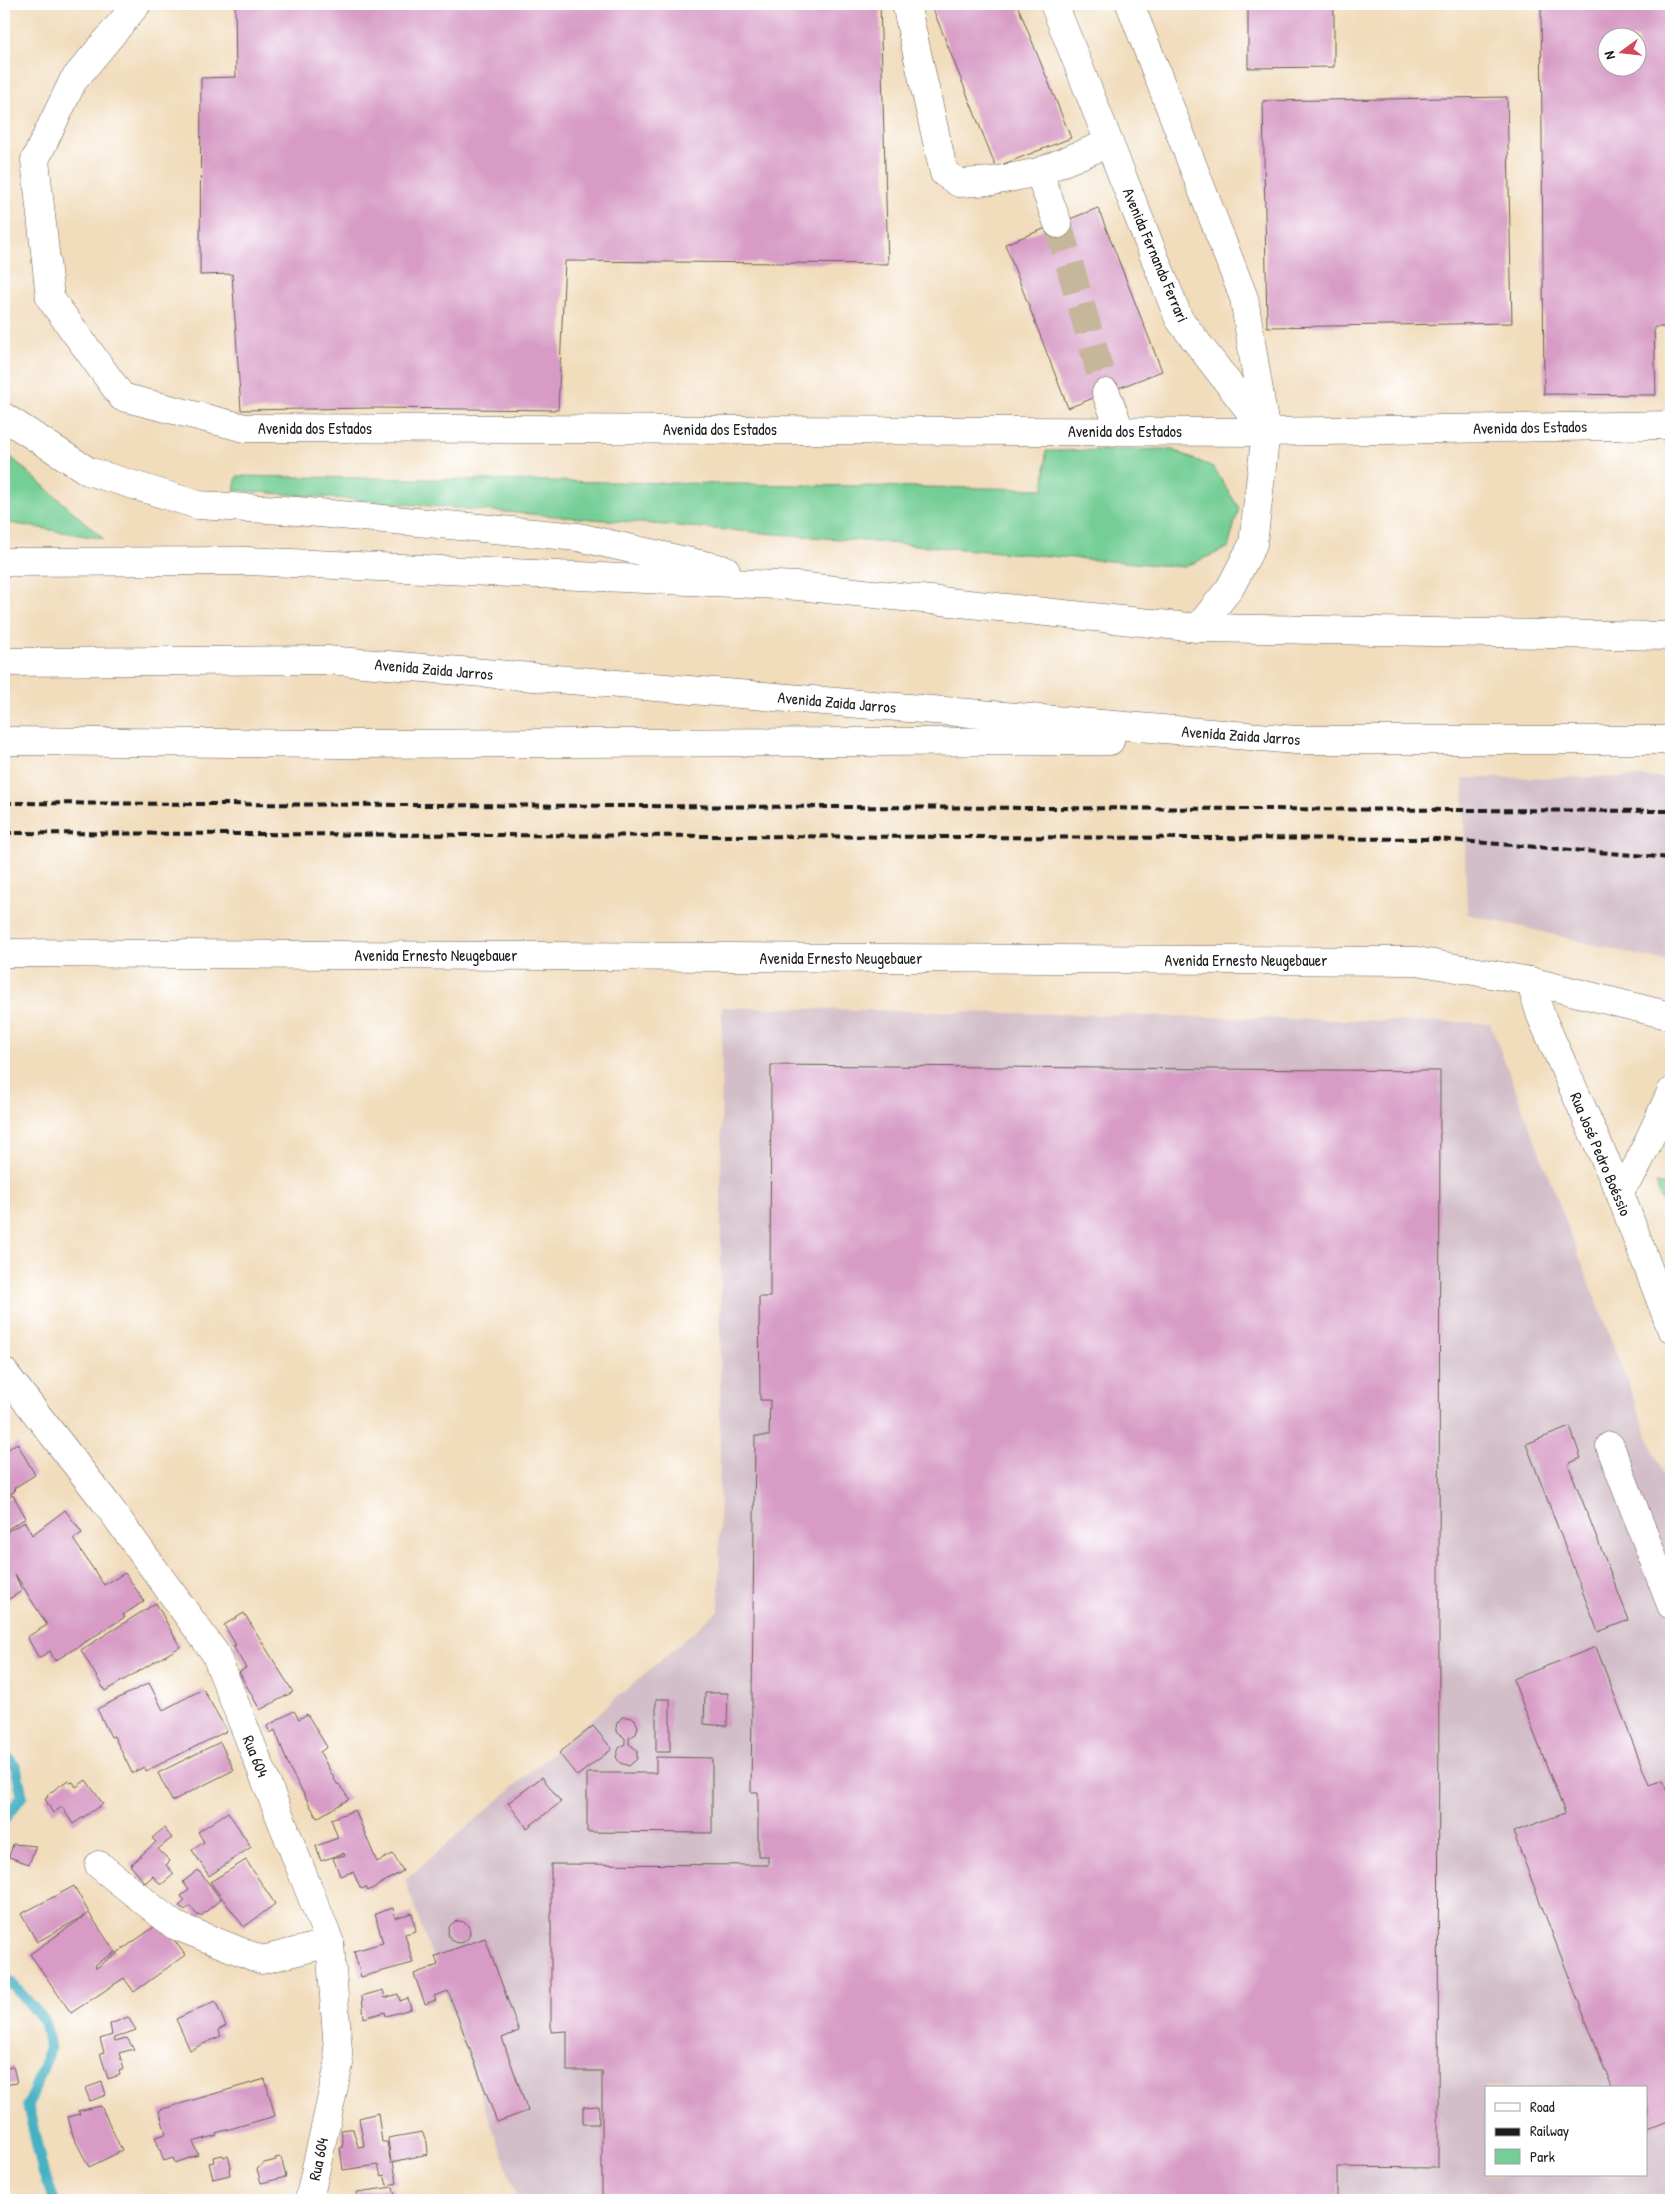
<svg xmlns="http://www.w3.org/2000/svg" width="1675" height="2204" viewBox="0 0 1675 2204" font-family="'Patrick Hand',sans-serif">
  <style>
    .industrial { fill: #d2bdc8; fill-rule: evenodd }
    .green { fill: #74ce95; stroke: #487558 }
    .lines { fill: none; stroke-linecap: round; stroke-linejoin: round }
    .stream { stroke: #46b1c4; stroke-width: 11 }
    .building { fill: #d79bc6; fill-rule: evenodd }
    .minor-tunnel { stroke: #c6b69b; stroke-width: 28; stroke-dasharray: 28 14; stroke-linecap: butt }
    .minor-casing { stroke: #675f54; stroke-width: 29 }
    .major-casing { stroke: #675f54; stroke-width: 29 }
    .highway-casing { stroke: #675f54; stroke-width: 29 }
    .minor { stroke: #fff; stroke-width: 28 }
    .major { stroke: #fff; stroke-width: 28 }
    .highway { stroke: #fff; stroke-width: 28 }
    .rail { stroke: #1c1c1c; stroke-width: 4; stroke-dasharray: 8 4; stroke-linecap: butt }
    .labels { text-anchor: middle; dominant-baseline: central; stroke-width: 4; stroke-linejoin: round; paint-order: stroke }
    .street-label { font-size: 16px; fill: #1c1c1c; stroke: #fff }
  </style>
  <rect width="100%" height="100%" fill="#fff"/>
  <filter id="ink" filterUnits="userSpaceOnUse"><feTurbulence type="fractalNoise" baseFrequency=".02" numOctaves="2"/><feDisplacementMap in="SourceGraphic" scale="10" xChannelSelector="R" yChannelSelector="G"/><feConvolveMatrix kernelMatrix="1 2 1 2 8 2 1 2 1" color-interpolation-filters="sRGB"/></filter>
  <filter id="wash" filterUnits="userSpaceOnUse"><feTurbulence type="fractalNoise" baseFrequency=".0096" numOctaves="4" result="noise"/><feDisplacementMap in="SourceGraphic" scale="20" xChannelSelector="R" yChannelSelector="G"/><feGaussianBlur stdDeviation="1.12" result="paint"/><feColorMatrix in="noise" values="0 0 0 0 0 0 0 0 0 0 0 0 0 0 0 0 0 1.4 0 .05"/><feComposite in="paint" operator="in"/></filter>
  <g filter="url(#wash)">
    <rect width="100%" height="100%" fill="#f1dcbb"/>
    <g class="industrial">
      <path d="M1671,777V963L1467,914L1463,778Z"/>
      <path d="M722,1007L1490,1023L1671,1496V2200H518L405,1880L719,1610ZM1486,2088H1646V2175H1486Z"/>
    </g>
    <g class="green">
      <path d="M1170,449L1213,467L1239,508L1228,548L1184,567L234,490L237,476L1044,489L1046,451Z"/>
      <path d="M4,451L104,539L4,522Z"/>
      <path d="M1656,1184L1671,1187V1225Z"/>
    </g>
    <g class="lines">
      <g class="stream">
        <path d="M4,1754L16,1767L22,1796L4,1820"/>
        <path d="M4,1975L45,2021L50,2049L28,2106L43,2172L54,2200"/>
      </g>
    </g>
    <g id="blocks">
      <g class="building">
        <path d="M235,4H880L888,264L565,261L558,410L374,408L241,410L232,274L200,275L201,78L236,77Z"/>
        <path d="M931,4H1017L1071,138L996,167Z"/>
        <path d="M1248,4H1334V67L1248,68Z"/>
        <path d="M1541,4H1671V327H1654L1656,395L1544,394ZM1608,38H1638V68H1608Z"/>
        <path d="M1507,97L1512,323L1267,327L1263,101Z"/>
        <path d="M1098,208L1162,371L1068,408L1005,244Z"/>
        <path d="M771,1065L1440,1071L1438,2168L1337,2167V2200H602V2071H567V2031L551,2032V1864L768,1865V1856H758V1792H751L755,1436H769L770,1400H760L759,1297H770Z"/>
        <path d="M1570,1427L1581,1458L1568,1464L1629,1620L1598,1632L1526,1444Z"/>
        <path d="M17,1443L35,1475L14,1488L15,1491L4,1498V1452Z"/>
        <path d="M13,1495L26,1518L4,1531V1501Z"/>
        <path d="M65,1510L82,1533L73,1539L104,1585L125,1573L144,1601L123,1615L125,1617L55,1661L50,1651L39,1658L27,1637L47,1625L15,1574L22,1591L4,1602V1533L25,1522L32,1535Z"/>
        <path d="M156,1603L180,1647L105,1691L81,1650Z"/>
        <path d="M244,1613L293,1692L260,1710L239,1672L246,1668L233,1646L236,1645L224,1625Z"/>
        <path d="M1596,1647L1649,1785L1663,1780L1671,1802V2121L1646,2131V2088H1612L1513,1832L1565,1813L1513,1679Z"/>
        <path d="M149,1683L163,1710L203,1689L227,1731L146,1771L144,1767L132,1773L114,1736L111,1737L97,1709Z"/>
        <path d="M705,1693H728L727,1726L704,1724Z"/>
        <rect x="656" y="1699" width="14" height="53"/>
        <path d="M294,1711L299,1719L307,1714L327,1747L320,1752L337,1784H339L349,1799L317,1818L290,1769L275,1730L270,1733L267,1726Z"/>
        <path d="M622,1717H628L635,1719L638,1727L636,1734L629,1738V1744L637,1750V1759L629,1766L620,1763L616,1757L619,1748L625,1744V1738L618,1733L616,1728L617,1723Z"/>
        <path d="M593,1726L612,1749L577,1776L559,1753Z"/>
        <path d="M220,1742L234,1770L172,1801L158,1773Z"/>
        <path d="M656,1757L712,1758V1833L587,1832V1773H656Z"/>
        <path d="M542,1777L561,1802L527,1828L508,1803Z"/>
        <path d="M68,1780L70,1783L73,1782L76,1787L86,1780L103,1804L73,1824L62,1807L53,1813L45,1799L48,1797L47,1795Z"/>
        <path d="M355,1810L377,1862L393,1854L403,1871L368,1891L366,1887L361,1889L353,1872L340,1876L333,1858L345,1855L344,1853L321,1861L316,1846L338,1838L331,1819Z"/>
        <path d="M228,1812L251,1847L209,1876L192,1850L204,1842L198,1832Z"/>
        <path d="M164,1828L172,1838L158,1849L170,1861L166,1865L174,1874L161,1885L153,1876L145,1883L130,1865L156,1842L152,1838Z"/>
        <path d="M13,1844L36,1846L29,1864L9,1857Z"/>
        <path d="M246,1860L275,1904L244,1927L210,1882Z"/>
        <path d="M198,1870L221,1899L201,1916L197,1915L190,1906L185,1910L179,1906L185,1901L181,1896L189,1890L183,1882Z"/>
        <path d="M74,1886L89,1913L37,1942L21,1914Z"/>
        <path d="M393,1908L395,1918L412,1913L416,1931L405,1934L413,1963L361,1977L354,1951L383,1943L375,1914Z"/>
        <path d="M89,1913L115,1952L95,1965L96,1968L161,1922L185,1955L134,1992L124,1978L71,2013L30,1954Z"/>
        <circle cx="459" cy="1932" r="11"/>
        <path d="M485,1938L519,2031L502,2038L528,2111L497,2122L448,1991L434,1996L436,2000L425,2004L414,1974L438,1965L435,1956Z"/>
        <path d="M383,1990L385,1998L398,1994L400,2001L408,1998L411,2009L386,2016L385,2012L364,2018L362,1996Z"/>
        <path d="M215,2001L226,2026L218,2030L221,2036L190,2050L176,2019Z"/>
        <path d="M128,2017L136,2030L114,2038L115,2041L127,2038L134,2049L119,2053L124,2069L119,2071L120,2075L108,2079L100,2053L104,2052L100,2039L112,2035L110,2024Z"/>
        <path d="M13,2066L17,2083L4,2085V2069Z"/>
        <path d="M265,2079L275,2116L216,2133L217,2135L193,2142L198,2155L175,2163L173,2158L164,2161L155,2137L166,2134L159,2110Z"/>
        <path d="M102,2082L106,2095L90,2101L85,2088Z"/>
        <path d="M101,2106L122,2151L89,2167L73,2136L68,2117L80,2114L78,2111Z"/>
        <path d="M599,2106V2124H583V2107Z"/>
        <path d="M378,2113L382,2142H387L391,2164L388,2138L422,2132L427,2142L428,2154L393,2162L397,2183L387,2185L384,2175L381,2176L378,2165L343,2170L340,2148H342L343,2142L341,2130L348,2129H353L358,2147L364,2146L359,2118Z"/>
        <path d="M223,2155L224,2157L228,2156L231,2167L229,2168L230,2175L213,2179L209,2163L214,2162L213,2157Z"/>
        <path d="M281,2157L286,2177L261,2183L257,2169L264,2163L276,2160L275,2158Z"/>
        <path d="M393,2187L396,2200H358L357,2192Z"/>
      </g>
    </g>
  </g>
  <g filter="url(#ink)">
    <use href="#blocks" fill-opacity="0" stroke="#675f54" stroke-width="1"/>
    <g class="lines">
      <path class="minor-tunnel" d="M1058,224L1106,393"/>
      <g class="minor-casing">
        <g id="minor">
          <path d="M137,4L73,81L35,160L50,298L122,397L245,428L1266,432L1671,425"/>
          <path d="M906,4L944,173L959,183L993,181L1039,172"/>
          <path d="M1054,4L1179,319L1266,432"/>
          <path d="M1130,4L1244,298L1265,428"/>
          <path d="M1058,224L1039,172L1109,143"/>
          <path d="M1106,393L1120,430"/>
          <path d="M4,1372L106,1503L215,1653L330,1943L339,2064L309,2200"/>
          <path d="M1610,1446L1671,1605"/>
          <path d="M99,1865L174,1925L262,1960L330,1943"/>
        </g>
      </g>
      <g class="major-casing">
        <g id="major">
          <path d="M4,953L1417,961L1530,981L1671,1016"/>
          <path d="M1530,981L1541,1016L1619,1191L1671,1328"/>
          <path d="M1619,1191L1636,1168L1671,1092"/>
        </g>
      </g>
      <g class="highway-casing">
        <g id="highway">
          <path d="M4,417L88,471L198,505L297,511L578,537L726,570"/>
          <path d="M4,562L246,561L798,586L1198,628L1671,636"/>
          <path d="M1198,628L1230,588L1253,544L1266,432"/>
          <path d="M4,662L327,660L1296,740H1671"/>
          <path d="M4,741L340,744L1110,741"/>
        </g>
      </g>
      <use href="#minor" class="minor"/>
      <use href="#major" class="major"/>
      <use href="#highway" class="highway"/>
      <g class="rail">
        <path d="M4,803L1671,811"/>
        <path d="M4,833L1437,839L1671,858"/>
      </g>
    </g>
  </g>
  <g class="labels">
    <g class="street-label">
      <text transform="translate(1156 255) rotate(67)">Avenida Fernando Ferrari</text>
      <text transform="translate(1530 427) rotate(-1)">Avenida dos Estados</text>
      <text x="315" y="428">Avenida dos Estados</text>
      <text x="720" y="429">Avenida dos Estados</text>
      <text x="1125" y="431">Avenida dos Estados</text>
      <text transform="translate(434 669) rotate(5)">Avenida Zaida Jarros</text>
      <text transform="translate(837 702) rotate(5)">Avenida Zaida Jarros</text>
      <text transform="translate(1241 735) rotate(4)">Avenida Zaida Jarros</text>
      <text x="436" y="955">Avenida Ernesto Neugebauer</text>
      <text x="841" y="958">Avenida Ernesto Neugebauer</text>
      <text x="1246" y="960">Avenida Ernesto Neugebauer</text>
      <text transform="translate(1601 1154) rotate(67)">Rua José Pedro Boéssio</text>
      <text transform="translate(256 1756) rotate(68)">Rua 604</text>
      <text transform="translate(318 2159) rotate(-78)">Rua 604</text>
    </g>
  </g>
  <rect width="1675" height="2204" fill="none" stroke="#fff" stroke-width="20"/>
  <rect x="1485" y="2086" width="162" height="90" fill="#ffffff" stroke="#a4a4a4"/>
  <rect x="1495" y="2103" width="25" height="8" fill="#ffffff" stroke="#a4a4a4"/>
  <text x="1530" y="2112" font-size="15" fill="#1c1c1c">Road</text>
  <rect x="1495" y="2128" width="25" height="8" fill="#1c1c1c" stroke="#a4a4a4"/>
  <text x="1530" y="2136" font-size="15" fill="#1c1c1c">Railway</text>
  <rect x="1495" y="2149" width="25" height="15" fill="#74ce95" stroke="#a4a4a4"/>
  <text x="1530" y="2162" font-size="15" fill="#1c1c1c">Park</text>
  <g transform="translate(1622 52) rotate(255)"><circle r="24" fill="#ffffff" stroke="#a4a4a4"/>
  <path d="M0-4L9 19L0 12L-9 19Z" fill="#d1495b"/>
  <text y="-8" font-size="14" font-weight="bold" text-anchor="middle" fill="#1c1c1c">N</text>
  </g>
</svg>
